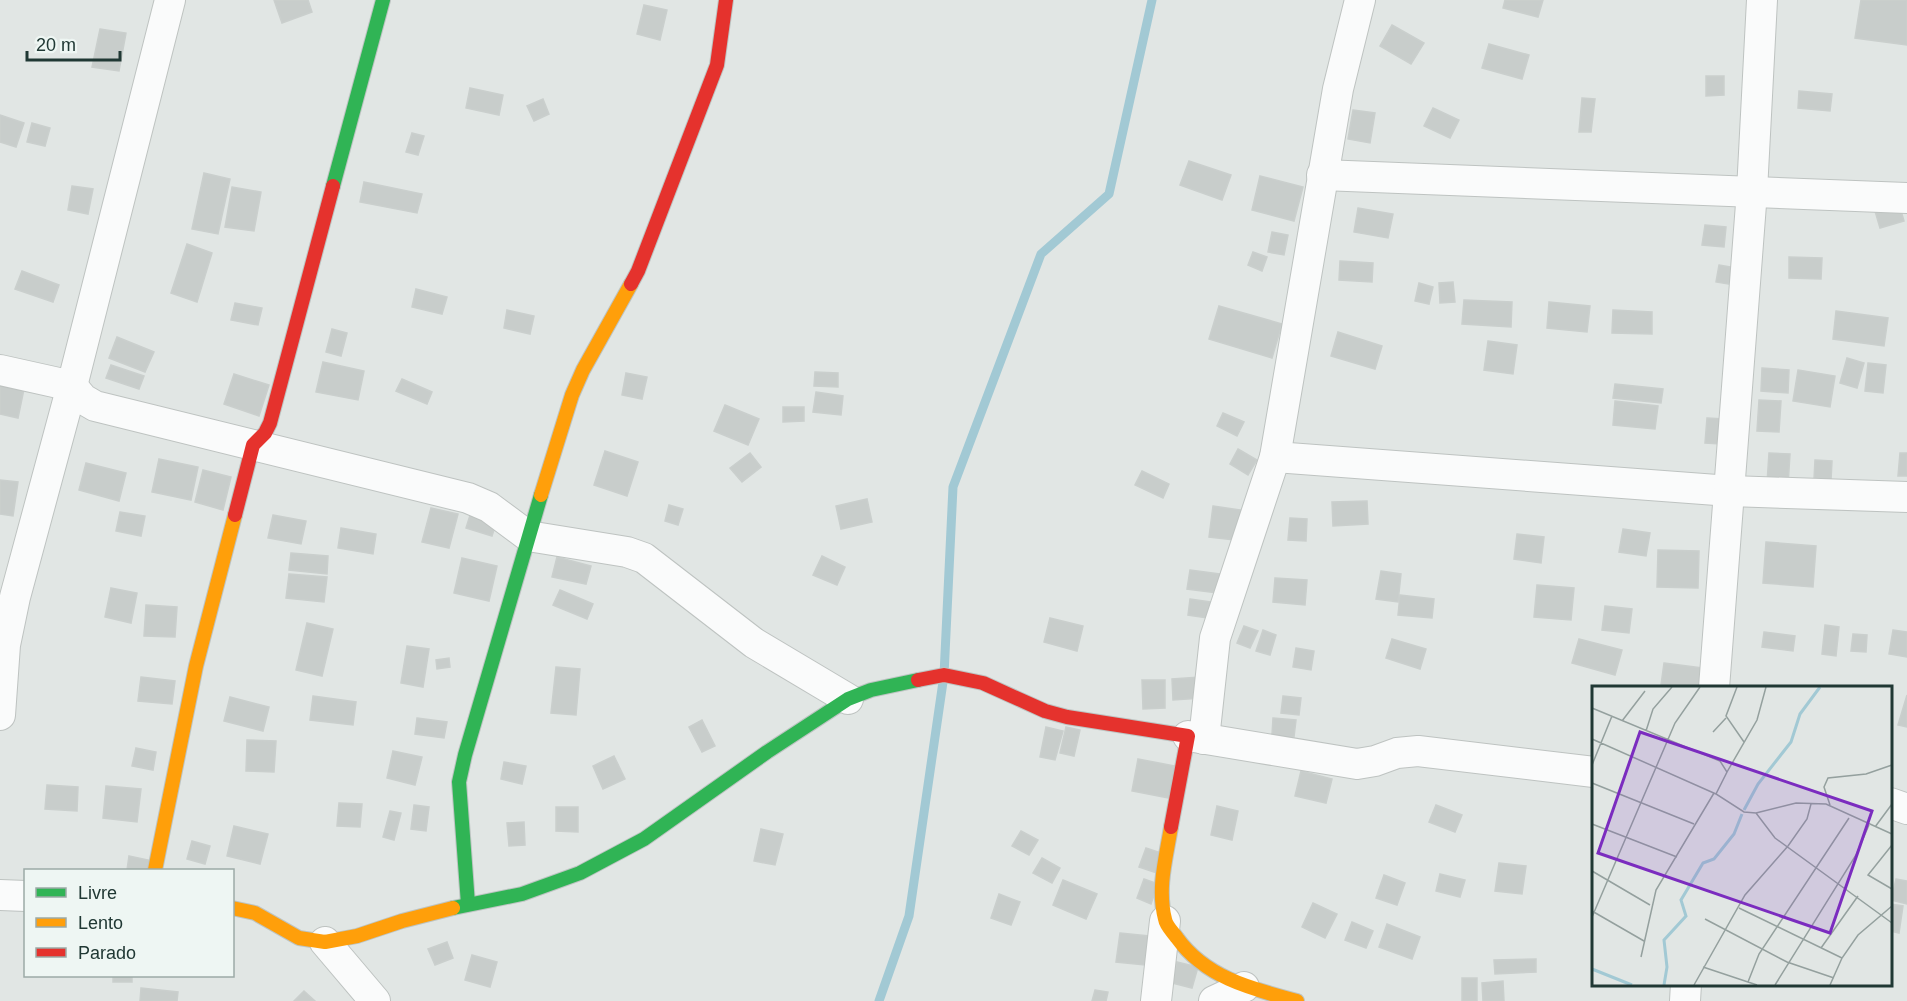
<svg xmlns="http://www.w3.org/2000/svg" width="1907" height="1001" viewBox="0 0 1907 1001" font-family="Arial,sans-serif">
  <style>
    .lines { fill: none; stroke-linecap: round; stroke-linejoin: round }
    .stream { stroke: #a2c9d4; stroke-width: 9 }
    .building { fill: #c8cdcb; stroke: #cacfcd; stroke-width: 1.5 }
    .street-casing { stroke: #bec3c1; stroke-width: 32 }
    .fast-casing { stroke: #bdc4c2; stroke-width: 16 }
    .slow-casing { stroke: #bdc4c2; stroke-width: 16 }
    .jam-casing { stroke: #bdc4c2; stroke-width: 16 }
    .street { stroke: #fafbfb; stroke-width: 30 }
    .fast { stroke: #30b455; stroke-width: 14 }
    .slow { stroke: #ff9f0a; stroke-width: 14 }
    .jam { stroke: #e5322d; stroke-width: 14 }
    .inset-river { fill: none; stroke: #a2c9d4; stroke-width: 3 }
    .inset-road { fill: none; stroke: #94a09e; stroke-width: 1.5 }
    .view { fill: #7b2cbf; fill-opacity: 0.15; stroke: #7b2cbf; stroke-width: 3 }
    .inset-edge { fill: none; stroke: #203834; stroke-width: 3 }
  </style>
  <rect width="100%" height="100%" fill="#e1e6e4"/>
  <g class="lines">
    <path class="stream" d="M879,1001L909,916L944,675L953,487L1041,254L1109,194L1152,0"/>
  </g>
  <g class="building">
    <path d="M274,0H308L312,12L282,23Z"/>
    <path d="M1505,0H1543L1538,17L1503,8Z"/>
    <path d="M1861,0H1907V45L1855,38Z"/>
    <path d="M644,5L667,10L660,40L637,34Z"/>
    <path d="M1392,25L1424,43L1411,64L1380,46Z"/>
    <path d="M100,29L126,33L119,71L92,67Z"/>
    <path d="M1489,44L1529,55L1522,79L1482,68Z"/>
    <path d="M1706,76H1724V95L1706,96Z"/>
    <path d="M470,88L503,95L499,115L466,108Z"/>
    <path d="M1799,91L1832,94L1830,111L1798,108Z"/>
    <path d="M1582,98L1595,99L1591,132H1579Z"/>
    <path d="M543,99L549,114L534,121L527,106Z"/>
    <path d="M1433,108L1459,120L1450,138L1424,126Z"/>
    <path d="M1353,110L1375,113L1370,143L1348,139Z"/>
    <path d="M0,115L24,123L16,147L0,142Z"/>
    <path d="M32,123L50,128L45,146L27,142Z"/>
    <path d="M412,133L424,136L418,155L406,152Z"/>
    <path d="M1189,161L1231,175L1222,200L1180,185Z"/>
    <path d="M204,173L230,179L218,234L192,229Z"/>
    <path d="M1260,176L1303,187L1294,221L1252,210Z"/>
    <path d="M364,182L422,194L417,213L360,202Z"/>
    <path d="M72,186L93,189L88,214L68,210Z"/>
    <path d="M232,187L261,192L254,231L225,227Z"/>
    <path d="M1899,204L1904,221L1880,228L1875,211Z"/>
    <path d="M1358,208L1393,214L1388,238L1354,232Z"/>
    <path d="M1705,225L1726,227L1724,247L1702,245Z"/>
    <path d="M1272,232L1288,235L1284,255L1268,252Z"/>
    <path d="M187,244L212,253L197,302L171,293Z"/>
    <path d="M1253,252L1267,257L1262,271L1248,265Z"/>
    <path d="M1789,257L1822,258L1821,279L1789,278Z"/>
    <path d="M1340,261L1373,263L1372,282L1339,280Z"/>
    <path d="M1719,265L1737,268L1734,285L1716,282Z"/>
    <path d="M22,271L59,285L53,302L15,289Z"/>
    <path d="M1453,282L1455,302L1440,303L1439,283Z"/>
    <path d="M1419,283L1433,287L1429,304L1415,301Z"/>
    <path d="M416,289L447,297L442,314L412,307Z"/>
    <path d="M1464,300L1512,302L1511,327L1462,324Z"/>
    <path d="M1549,302L1590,306L1587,332L1547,328Z"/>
    <path d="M235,303L262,308L258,325L231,320Z"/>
    <path d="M1219,306L1282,324L1272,358L1209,339Z"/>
    <path d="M507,310L534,316L530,334L504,328Z"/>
    <path d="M1613,310L1652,312V334L1612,333Z"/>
    <path d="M1836,311L1888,318L1884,346L1833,339Z"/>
    <path d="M332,329L347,333L341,356L326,352Z"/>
    <path d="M1338,332L1382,346L1375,369L1331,356Z"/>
    <path d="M117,337L154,352L145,372L109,358Z"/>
    <path d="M1488,341L1517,345L1513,374L1484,370Z"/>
    <path d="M1847,358L1864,363L1857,388L1840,383Z"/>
    <path d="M323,362L364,371L358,400L316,392Z"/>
    <path d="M1868,363L1886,365L1883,393L1865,391Z"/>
    <path d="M111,365L144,376L139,389L106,378Z"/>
    <path d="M1762,368L1789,370L1788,393L1761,391Z"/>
    <path d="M1798,370L1835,376L1830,407L1793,401Z"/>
    <path d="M815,372L838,373V387L814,386Z"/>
    <path d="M626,373L647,377L642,399L622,395Z"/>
    <path d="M234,374L269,385L259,416L224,404Z"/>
    <path d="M402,379L432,392L427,404L396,391Z"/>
    <path d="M0,384L24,389L18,418L0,414Z"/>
    <path d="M1615,384L1663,389L1661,403L1613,398Z"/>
    <path d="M816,392L843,396L841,415L813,412Z"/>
    <path d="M1759,400L1781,401L1779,432L1757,431Z"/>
    <path d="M1615,401L1658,406L1655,429L1613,425Z"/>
    <path d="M725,405L759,419L748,445L714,431Z"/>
    <path d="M783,407H804V421L783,422Z"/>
    <path d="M1223,413L1244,422L1237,436L1217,426Z"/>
    <path d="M1707,418L1724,419L1721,444L1705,443Z"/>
    <path d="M1238,449L1257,460L1248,475L1230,464Z"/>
    <path d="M605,451L638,462L627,496L594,485Z"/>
    <path d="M750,453L761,467L742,482L730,468Z"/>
    <path d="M1769,453L1790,454L1788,485L1767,483Z"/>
    <path d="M1900,453H1907V476H1898Z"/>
    <path d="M159,459L198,467L191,500L152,492Z"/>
    <path d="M1815,460L1832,461L1831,480L1814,479Z"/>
    <path d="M86,463L126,473L119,501L79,490Z"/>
    <path d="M203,470L231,477L223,510L195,502Z"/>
    <path d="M1142,471L1169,484L1163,498L1135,485Z"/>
    <path d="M0,480L18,482L13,516L0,514Z"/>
    <path d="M867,499L872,522L841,529L836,506Z"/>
    <path d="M1367,501L1368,524L1333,526L1332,502Z"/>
    <path d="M669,505L683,509L678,525L665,521Z"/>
    <path d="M1213,506L1247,511L1243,541L1209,537Z"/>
    <path d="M431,508L458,514L449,548L422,542Z"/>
    <path d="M472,509L498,517L492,536L466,528Z"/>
    <path d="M120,512L145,516L141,536L116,531Z"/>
    <path d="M273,515L306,521L301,544L268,538Z"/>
    <path d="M1290,518L1307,519L1306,541L1288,540Z"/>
    <path d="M341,528L376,534L373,554L338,548Z"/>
    <path d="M1623,529L1650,533L1646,556L1619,552Z"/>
    <path d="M1517,534L1544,537L1541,563L1514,559Z"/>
    <path d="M1766,542L1816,546L1813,587L1763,583Z"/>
    <path d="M1658,550L1699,551L1698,588L1657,587Z"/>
    <path d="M291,553L328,556L327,574L289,570Z"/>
    <path d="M822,556L845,567L837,585L813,575Z"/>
    <path d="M557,557L591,566L586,584L552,577Z"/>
    <path d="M462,558L497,566L489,601L454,593Z"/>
    <path d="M1190,570L1227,575L1225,594L1187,589Z"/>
    <path d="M1381,571L1401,574L1398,602L1376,599Z"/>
    <path d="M289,574L327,577L324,602L286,598Z"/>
    <path d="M1275,578L1307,580L1305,605L1273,602Z"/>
    <path d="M1537,585L1574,588L1571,620L1534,617Z"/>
    <path d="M111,588L137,593L131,623L105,617Z"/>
    <path d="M560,590L593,604L587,619L553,605Z"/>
    <path d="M1400,595L1434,599L1432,618L1398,615Z"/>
    <path d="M1190,599L1217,603L1214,619L1188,615Z"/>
    <path d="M146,605L177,607L175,637L144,636Z"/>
    <path d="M1605,606L1632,609L1629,633L1602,630Z"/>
    <path d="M1050,618L1083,626L1077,651L1044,642Z"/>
    <path d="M307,623L333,629L322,676L296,670Z"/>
    <path d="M1825,625L1839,627L1836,656L1822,654Z"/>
    <path d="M1244,626L1258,631L1250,648L1237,643Z"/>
    <path d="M1263,630L1276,635L1270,655L1256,651Z"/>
    <path d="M1893,630L1907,632V657L1889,654Z"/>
    <path d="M1764,632L1795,636L1793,651L1762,647Z"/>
    <path d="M1853,634L1867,635L1866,652L1851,651Z"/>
    <path d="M1392,639L1426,649L1420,669L1386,658Z"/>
    <path d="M1579,639L1622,650L1615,675L1572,663Z"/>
    <path d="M407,646L429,649L423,687L401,683Z"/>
    <path d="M1296,648L1314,651L1311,670L1293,667Z"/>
    <path d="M449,658L450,667L437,669L436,660Z"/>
    <path d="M1664,663L1710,669L1708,688L1661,685Z"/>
    <path d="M556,667L580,669L576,715L551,713Z"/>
    <path d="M141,677L175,681L172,704L138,701Z"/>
    <path d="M1200,677L1202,698L1173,700L1172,679Z"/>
    <path d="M1142,680H1165V708L1143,709Z"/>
    <path d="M1907,695V727L1898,725Z"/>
    <path d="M313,696L356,702L353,725L310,720Z"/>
    <path d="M1283,696L1301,698L1299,715L1281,713Z"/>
    <path d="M230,697L269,707L263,731L224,721Z"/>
    <path d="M417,718L447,722L444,738L415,734Z"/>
    <path d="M1273,718L1296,720L1294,737L1272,735Z"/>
    <path d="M702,720L715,746L702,752L689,727Z"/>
    <path d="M1046,727L1063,731L1055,760L1040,757Z"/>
    <path d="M1066,727L1080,730L1074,756L1060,753Z"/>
    <path d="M247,740L276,741L274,772L246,771Z"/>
    <path d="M136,748L156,752L153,770L132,766Z"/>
    <path d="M393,751L422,757L415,785L387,778Z"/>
    <path d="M614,756L625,779L603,789L593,766Z"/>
    <path d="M1138,759L1175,766L1169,798L1132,791Z"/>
    <path d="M504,762L526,766L522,784L501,779Z"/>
    <path d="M1301,771L1332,779L1326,803L1295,796Z"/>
    <path d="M47,785L78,787L77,811L45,809Z"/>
    <path d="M106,786L141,789L137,822L103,818Z"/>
    <path d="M339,803L362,804L360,827L337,826Z"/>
    <path d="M414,805L429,807L426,831L411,829Z"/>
    <path d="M1436,805L1462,815L1455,832L1429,822Z"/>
    <path d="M1217,806L1238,811L1232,840L1211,835Z"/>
    <path d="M556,807H578V832L556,831Z"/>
    <path d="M390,811L401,813L394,840L383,837Z"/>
    <path d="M524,822L525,845L509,846L507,823Z"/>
    <path d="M234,826L268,834L260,864L227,856Z"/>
    <path d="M761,829L783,834L775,865L754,861Z"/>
    <path d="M1021,831L1038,840L1029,855L1012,846Z"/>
    <path d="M192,841L210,846L205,864L187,859Z"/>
    <path d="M1146,848L1164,854L1157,873L1139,867Z"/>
    <path d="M129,856L153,861L152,870H127Z"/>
    <path d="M1042,858L1060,868L1052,883L1033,873Z"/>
    <path d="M1499,863L1526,866L1522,894L1495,891Z"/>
    <path d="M1440,874L1465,880L1460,897L1436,891Z"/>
    <path d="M1384,875L1405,883L1397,905L1376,898Z"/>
    <path d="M1144,879L1158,884L1151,904L1137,898Z"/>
    <path d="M1896,879L1907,881V904L1891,900Z"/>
    <path d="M1063,880L1097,894L1086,919L1053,905Z"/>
    <path d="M999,894L1020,902L1011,925L991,918Z"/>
    <path d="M1313,903L1337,914L1325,938L1302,927Z"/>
    <path d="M1890,904L1903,906L1899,933L1890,931Z"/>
    <path d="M1352,922L1373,931L1366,948L1345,940Z"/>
    <path d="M1387,924L1420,937L1412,959L1379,947Z"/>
    <path d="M1120,933L1149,936L1145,965L1116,962Z"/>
    <path d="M447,942L453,958L435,965L428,949Z"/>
    <path d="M472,955L497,962L490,987L465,980Z"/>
    <path d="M1536,959V972L1495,974L1494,960Z"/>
    <path d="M1177,962L1198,967L1192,988L1172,983Z"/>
    <rect x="113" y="976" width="19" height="6"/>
    <rect x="1462" y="978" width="15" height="23"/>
    <path d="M1503,981L1504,1001H1483L1482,983Z"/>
    <path d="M141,988L178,992L177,1001H140Z"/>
    <path d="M1095,990L1108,992L1106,1001H1092Z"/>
    <path d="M304,991L315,1001H294Z"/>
  </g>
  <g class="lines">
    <g class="street-casing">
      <g id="street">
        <path d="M1322,175L1907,198"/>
        <path d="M0,370L72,386L83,399L95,406L468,498L489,507L528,536L627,552L644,558L754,643L848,699"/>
        <path d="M1275,457L1730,491L1907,497"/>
        <path d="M1714,688L1752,191L1762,0"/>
        <path d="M0,715L5,645L15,597L72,386L170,0"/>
        <path d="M1188,736L1357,764L1375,761L1397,753L1418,751L1594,772"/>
        <path d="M1204,739L1215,638L1275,457L1338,89L1360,0"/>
        <path d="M1890,803L1907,809"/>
        <path d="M0,895L26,896"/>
        <path d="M325,942L375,1001"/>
        <path d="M1156,1001L1165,921"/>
        <path d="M1214,1001L1244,987"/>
        <path d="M1685,1001L1686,984"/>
      </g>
    </g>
    <g class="fast-casing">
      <g id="fast">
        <path d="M333,186L383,0"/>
        <path d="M468,904L459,782L465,755L541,495"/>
        <path d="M453,908L522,894L580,873L644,839L767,752L848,699L871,690L918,680"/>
      </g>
    </g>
    <g class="slow-casing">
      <g id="slow">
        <path d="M541,495L572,395L583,370L631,284"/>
        <path d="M1171,827C1166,858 1157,888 1165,919C1166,926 1173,932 1177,938C1206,978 1252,989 1297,1001"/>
        <path d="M155,870L196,666L235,515"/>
        <path d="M232,908L255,913L299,938L325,942L357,936L402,921L453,908"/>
      </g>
    </g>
    <g class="jam-casing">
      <g id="jam">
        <path d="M631,284L638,271L717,65L726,0"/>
        <path d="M235,515L253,445L265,433L270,423L333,186"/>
        <path d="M918,680L944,675L983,683L1045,711L1067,717L1188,736L1171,827"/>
      </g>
    </g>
    <use href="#street" class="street"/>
    <use href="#fast" class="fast"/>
    <use href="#slow" class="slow"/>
    <use href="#jam" class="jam"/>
  </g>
  <g transform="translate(1592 686)">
    <rect width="300" height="300" fill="#e1e6e4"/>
    <path class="inset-river" d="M152,124L166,98L199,56L208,28L228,1M0,283L40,299M72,299L75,281L72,254L94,230L89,214L111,177L122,173L142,148L150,128"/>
    <path class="inset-road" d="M145,1L134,30L152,56M0,22L128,75L135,86L124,108L152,126L164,127L204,117L234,118L300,148M30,35L53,5M54,45L61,23L80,1M121,46L134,32M0,53L124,108M0,79L20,30M135,86L165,34L174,1M0,97L102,138M238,119L232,101L236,92L274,88L300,79M164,127L183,152L300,237M0,138L85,171M283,141L300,118M300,159L276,189L300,203M0,185L58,219M147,222L250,272M0,225L52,255M0,231L83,37L108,1M113,233L195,276L242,292M229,262L266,210M49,271L64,204L122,107M111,281L165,299M156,296L167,268L257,132M102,299L153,209L196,160L215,133L219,118M183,299L264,169L277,139M238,299L250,272L266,249L300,220"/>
    <path class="view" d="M48,46L280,125L238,247L6,167Z"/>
    <rect width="300" height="300" class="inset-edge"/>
  </g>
  <rect x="24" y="869" width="210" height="108" fill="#eef6f3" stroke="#9caaa7" stroke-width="1.5"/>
  <rect x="36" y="888" width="30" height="9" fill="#30b455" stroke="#9caaa7" stroke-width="1.5"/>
  <text x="78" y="899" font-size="18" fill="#203834">Livre</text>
  <rect x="36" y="918" width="30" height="9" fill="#ff9f0a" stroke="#9caaa7" stroke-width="1.5"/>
  <text x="78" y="929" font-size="18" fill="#203834">Lento</text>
  <rect x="36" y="948" width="30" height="9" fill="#e5322d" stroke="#9caaa7" stroke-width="1.5"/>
  <text x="78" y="959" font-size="18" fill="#203834">Parado</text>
  <path d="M27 51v9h93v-9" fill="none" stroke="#203834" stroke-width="3"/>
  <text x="36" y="51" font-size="18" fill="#203834" stroke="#eef6f3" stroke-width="4.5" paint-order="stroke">20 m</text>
</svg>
